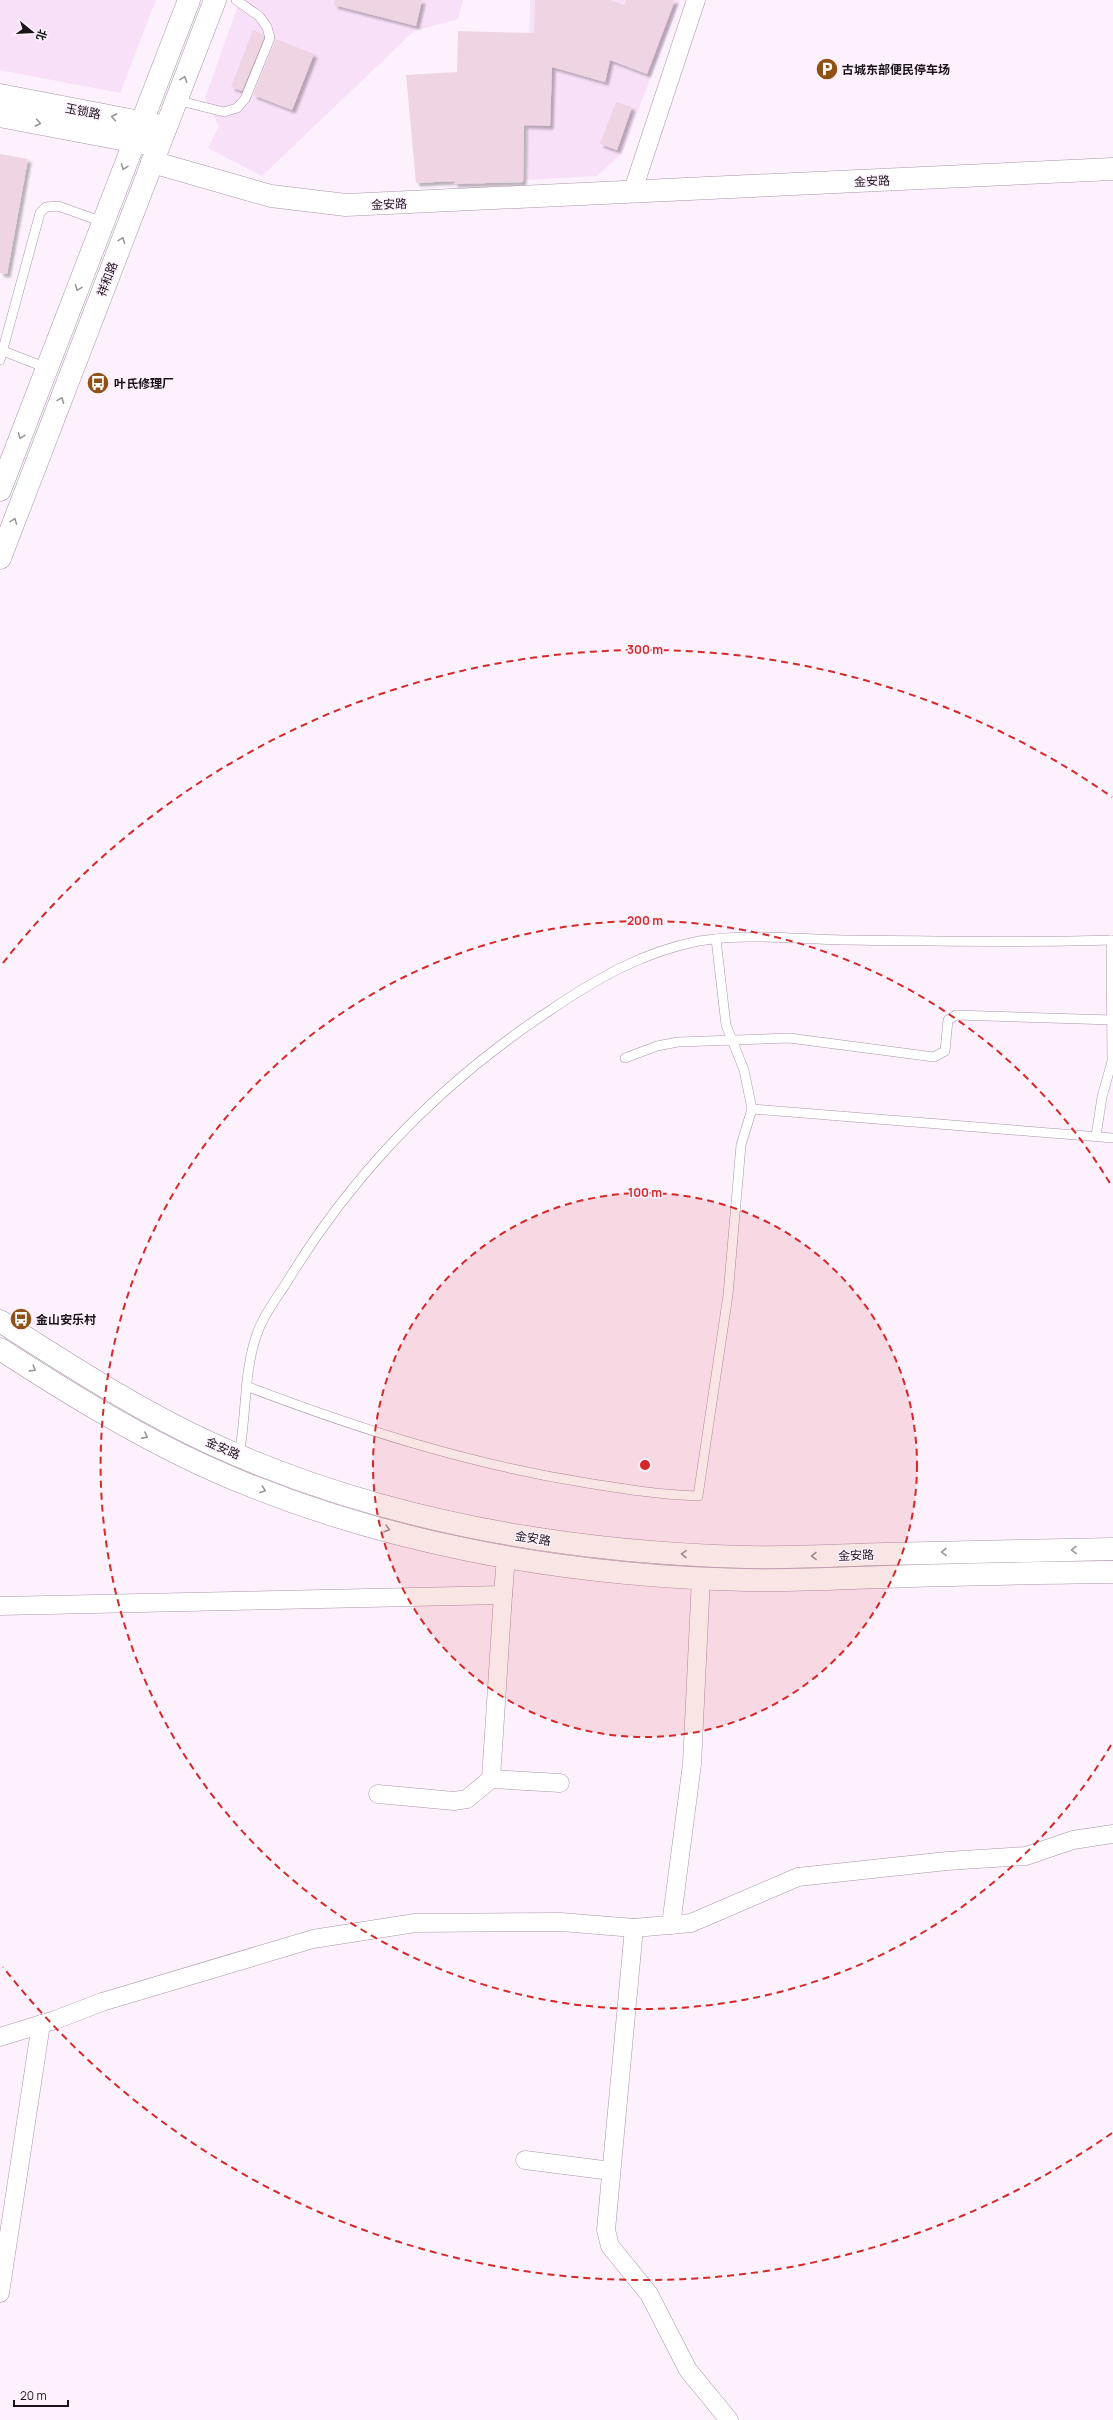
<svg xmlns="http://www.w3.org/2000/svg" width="1113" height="2420" viewBox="0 0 1113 2420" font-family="Manrope,'Noto Sans SC',sans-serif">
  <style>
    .built { fill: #f9e0f9 }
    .building { fill: #efd5e3; filter: url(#shadow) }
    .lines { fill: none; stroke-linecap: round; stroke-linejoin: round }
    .service-casing { stroke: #a896a8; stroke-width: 10 }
    .minor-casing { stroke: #a896a8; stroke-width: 19 }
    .tertiary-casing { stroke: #a896a8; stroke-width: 23 }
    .trunk-casing { stroke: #a896a8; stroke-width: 23 }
    .service { stroke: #fff; stroke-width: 9 }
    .minor { stroke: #fff; stroke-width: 18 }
    .tertiary { stroke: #fff; stroke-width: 22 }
    .trunk { stroke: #fff; stroke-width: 22 }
    .oneway { stroke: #989598 }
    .ring { fill: none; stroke: #d62828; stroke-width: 2; stroke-dasharray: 7 5 }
    .labels { text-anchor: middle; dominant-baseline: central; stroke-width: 3; stroke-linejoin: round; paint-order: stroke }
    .poi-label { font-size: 12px; font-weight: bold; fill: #1a131a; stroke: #fdf1fd; text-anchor: start }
    .street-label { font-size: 12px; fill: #1a131a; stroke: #fdf1fd }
    .centre { fill: #d62828; stroke: #fdf1fd; stroke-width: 2 }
    .ring-label { font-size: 12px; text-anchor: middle; font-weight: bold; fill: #d62828; stroke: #fdf1fd; stroke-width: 3; stroke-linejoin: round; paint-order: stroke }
  </style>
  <defs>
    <filter id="shadow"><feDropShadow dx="3.5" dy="3.5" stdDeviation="1" flood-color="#0004"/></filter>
  </defs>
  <rect width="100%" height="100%" fill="#fdf1fd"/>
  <g class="built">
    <path d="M0,0H156L120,93L0,70Z"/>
    <path d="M240,0H463L458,19L414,31L262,176L208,148L219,126L205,98Z"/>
    <path d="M530,0H680L622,153L597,176L526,180Z"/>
  </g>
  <g class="building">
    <path d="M335,0H422L416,26L334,5Z"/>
    <path d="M535,0H610L624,5L626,0H675L647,74L610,60L605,82L552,67L550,126L524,125L523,182L454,184V181L416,183L406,75L457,72L458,31L534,33Z"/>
    <path d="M253,30L263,34L264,38L242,91L231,87Z"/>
    <path d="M276,39L314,54L292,110L253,95Z"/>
    <path d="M616,102L632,107L617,150L600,144Z"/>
    <path d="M0,154L28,159L7,274L0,273Z"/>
  </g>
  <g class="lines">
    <g class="service-casing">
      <g id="service">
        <path d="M176,100L224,112L237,108L245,99L270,38L267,27L259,16L236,0"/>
        <path d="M3,351L47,368"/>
        <path d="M0,360L40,213L46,207L58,206L103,222"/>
        <path d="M625,1058L657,1046L678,1042L789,1038L934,1057L945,1051L948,1020L956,1015L1112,1020"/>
        <path d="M752,1109L1113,1138"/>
        <path d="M1096,1136L1102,1097L1112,1061L1111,940"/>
        <path d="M246,1386C359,1429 468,1464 587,1483C624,1489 661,1495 698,1496L728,1295L741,1145L752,1109L744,1070L726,1025L716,939"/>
        <path d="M239,1455C247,1414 243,1371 258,1331C265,1312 280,1294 290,1277C357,1168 443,1081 549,1011C596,979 642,952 699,941C746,933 795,939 843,940C933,941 1023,943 1113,940"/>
      </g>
    </g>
    <g class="minor-casing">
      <g id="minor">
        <path d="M632,193L696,0"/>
        <path d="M0,1606L503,1595L506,1557"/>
        <path d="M491,1779L503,1595"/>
        <path d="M378,1794L454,1801L467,1799L491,1779L560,1783"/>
        <path d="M671,1925L692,1764L701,1578"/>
        <path d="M634,1928L606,2230L610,2246L649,2294L688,2370L729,2420"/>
        <path d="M0,2037L55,2020L102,2002L313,1939L415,1923L561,1922L634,1928L691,1923L798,1877L947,1861L1026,1856L1073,1840L1113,1834"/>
        <path d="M525,2160L611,2171"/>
        <path d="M0,2293L41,2024"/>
      </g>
    </g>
    <g class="tertiary-casing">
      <g id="tertiary">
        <path d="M0,95L166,127"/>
        <path d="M0,116L158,146"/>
        <path d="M152,162L271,196L346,205L1113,169"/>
      </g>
    </g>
    <g class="trunk-casing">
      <g id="trunk">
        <path d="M0,490L189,0"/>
        <path d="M0,558L215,0"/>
        <path d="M0,1321C69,1365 138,1410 212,1444C379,1520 563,1552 745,1557C792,1558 839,1555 885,1554C961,1552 1037,1550 1113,1549"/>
        <path d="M0,1349C65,1391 131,1432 202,1465C370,1542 562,1576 746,1580C793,1581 839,1578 886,1577C961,1574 1037,1573 1113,1572"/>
      </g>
    </g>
    <use href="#service" class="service"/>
    <use href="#minor" class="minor"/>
    <use href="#tertiary" class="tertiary"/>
    <use href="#trunk" class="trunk"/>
  </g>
  <defs><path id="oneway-chevron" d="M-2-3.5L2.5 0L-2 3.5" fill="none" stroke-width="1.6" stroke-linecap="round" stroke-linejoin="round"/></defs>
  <g class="oneway">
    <use href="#oneway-chevron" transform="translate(184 79) rotate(-69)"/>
    <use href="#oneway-chevron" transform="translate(114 117) rotate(-169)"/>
    <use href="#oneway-chevron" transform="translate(38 123) rotate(11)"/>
    <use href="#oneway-chevron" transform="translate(124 167) rotate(111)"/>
    <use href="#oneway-chevron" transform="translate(122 240) rotate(-69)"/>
    <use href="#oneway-chevron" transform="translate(78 288) rotate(111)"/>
    <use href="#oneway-chevron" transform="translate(61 400) rotate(-69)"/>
    <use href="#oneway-chevron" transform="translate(21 436) rotate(111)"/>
    <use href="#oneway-chevron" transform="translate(14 521) rotate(-69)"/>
    <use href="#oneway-chevron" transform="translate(33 1369) rotate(32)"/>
    <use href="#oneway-chevron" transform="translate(145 1436) rotate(28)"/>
    <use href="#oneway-chevron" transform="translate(263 1490) rotate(20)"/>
    <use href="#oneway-chevron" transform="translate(387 1529) rotate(16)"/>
    <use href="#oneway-chevron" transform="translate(1074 1550) rotate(179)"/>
    <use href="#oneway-chevron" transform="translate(944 1552) rotate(179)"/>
    <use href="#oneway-chevron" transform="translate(684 1554) rotate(-177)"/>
    <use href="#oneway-chevron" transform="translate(814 1556) rotate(179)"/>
  </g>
  <circle cx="645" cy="1465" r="272" fill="#d62828" fill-opacity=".12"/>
  <g class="ring">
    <circle cx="645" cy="1465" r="272"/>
    <path d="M1111 1745A544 544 0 1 1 1111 1185"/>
    <path d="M1112 2133A815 815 0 0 1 3 1967M3 963A815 815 0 0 1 1112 797"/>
  </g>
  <defs>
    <g id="parking-disc" transform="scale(1.15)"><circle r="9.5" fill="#905117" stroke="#fdf1fd"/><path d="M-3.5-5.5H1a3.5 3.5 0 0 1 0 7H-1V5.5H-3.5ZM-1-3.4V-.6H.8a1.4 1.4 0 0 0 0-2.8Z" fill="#fff"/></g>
    <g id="bus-disc" transform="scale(1.15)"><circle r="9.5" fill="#905117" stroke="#fdf1fd"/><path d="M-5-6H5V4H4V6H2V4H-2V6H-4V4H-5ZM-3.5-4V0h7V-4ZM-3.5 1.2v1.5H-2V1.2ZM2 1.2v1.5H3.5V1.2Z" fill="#fff"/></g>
  </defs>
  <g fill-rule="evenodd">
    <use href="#parking-disc" x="827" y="69"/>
    <use href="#bus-disc" x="98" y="383"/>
    <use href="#bus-disc" x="21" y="1319"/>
  </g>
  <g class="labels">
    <g class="poi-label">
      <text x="842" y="69">古城东部便民停车场</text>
      <text x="114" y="383">叶氏修理厂</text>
      <text x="36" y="1319">金山安乐村</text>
    </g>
    <g class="street-label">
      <text transform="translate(83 111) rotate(11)">玉锁路</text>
      <text transform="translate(872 181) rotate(-3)">金安路</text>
      <text transform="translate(389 204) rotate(-2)">金安路</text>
      <text transform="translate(107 279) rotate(-69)">祥和路</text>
      <text transform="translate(223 1448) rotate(24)">金安路</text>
      <text transform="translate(533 1538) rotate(9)">金安路</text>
      <text transform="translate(856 1555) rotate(-2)">金安路</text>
    </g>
  </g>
  <circle cx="645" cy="1465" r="6" class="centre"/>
  <g class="ring-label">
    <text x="645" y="654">300 m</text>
    <text x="645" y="925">200 m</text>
    <text x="645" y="1197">100 m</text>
  </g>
  <g transform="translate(32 32) rotate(108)" stroke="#fdf1fd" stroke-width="3" paint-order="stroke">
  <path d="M0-3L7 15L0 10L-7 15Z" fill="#1a131a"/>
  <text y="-6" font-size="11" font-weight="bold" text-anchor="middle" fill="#1a131a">北</text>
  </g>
  <path d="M14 2400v6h54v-6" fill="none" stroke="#1a131a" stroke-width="2"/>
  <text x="20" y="2400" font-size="12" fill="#1a131a" stroke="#fdf1fd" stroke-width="3" paint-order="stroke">20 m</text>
</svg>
